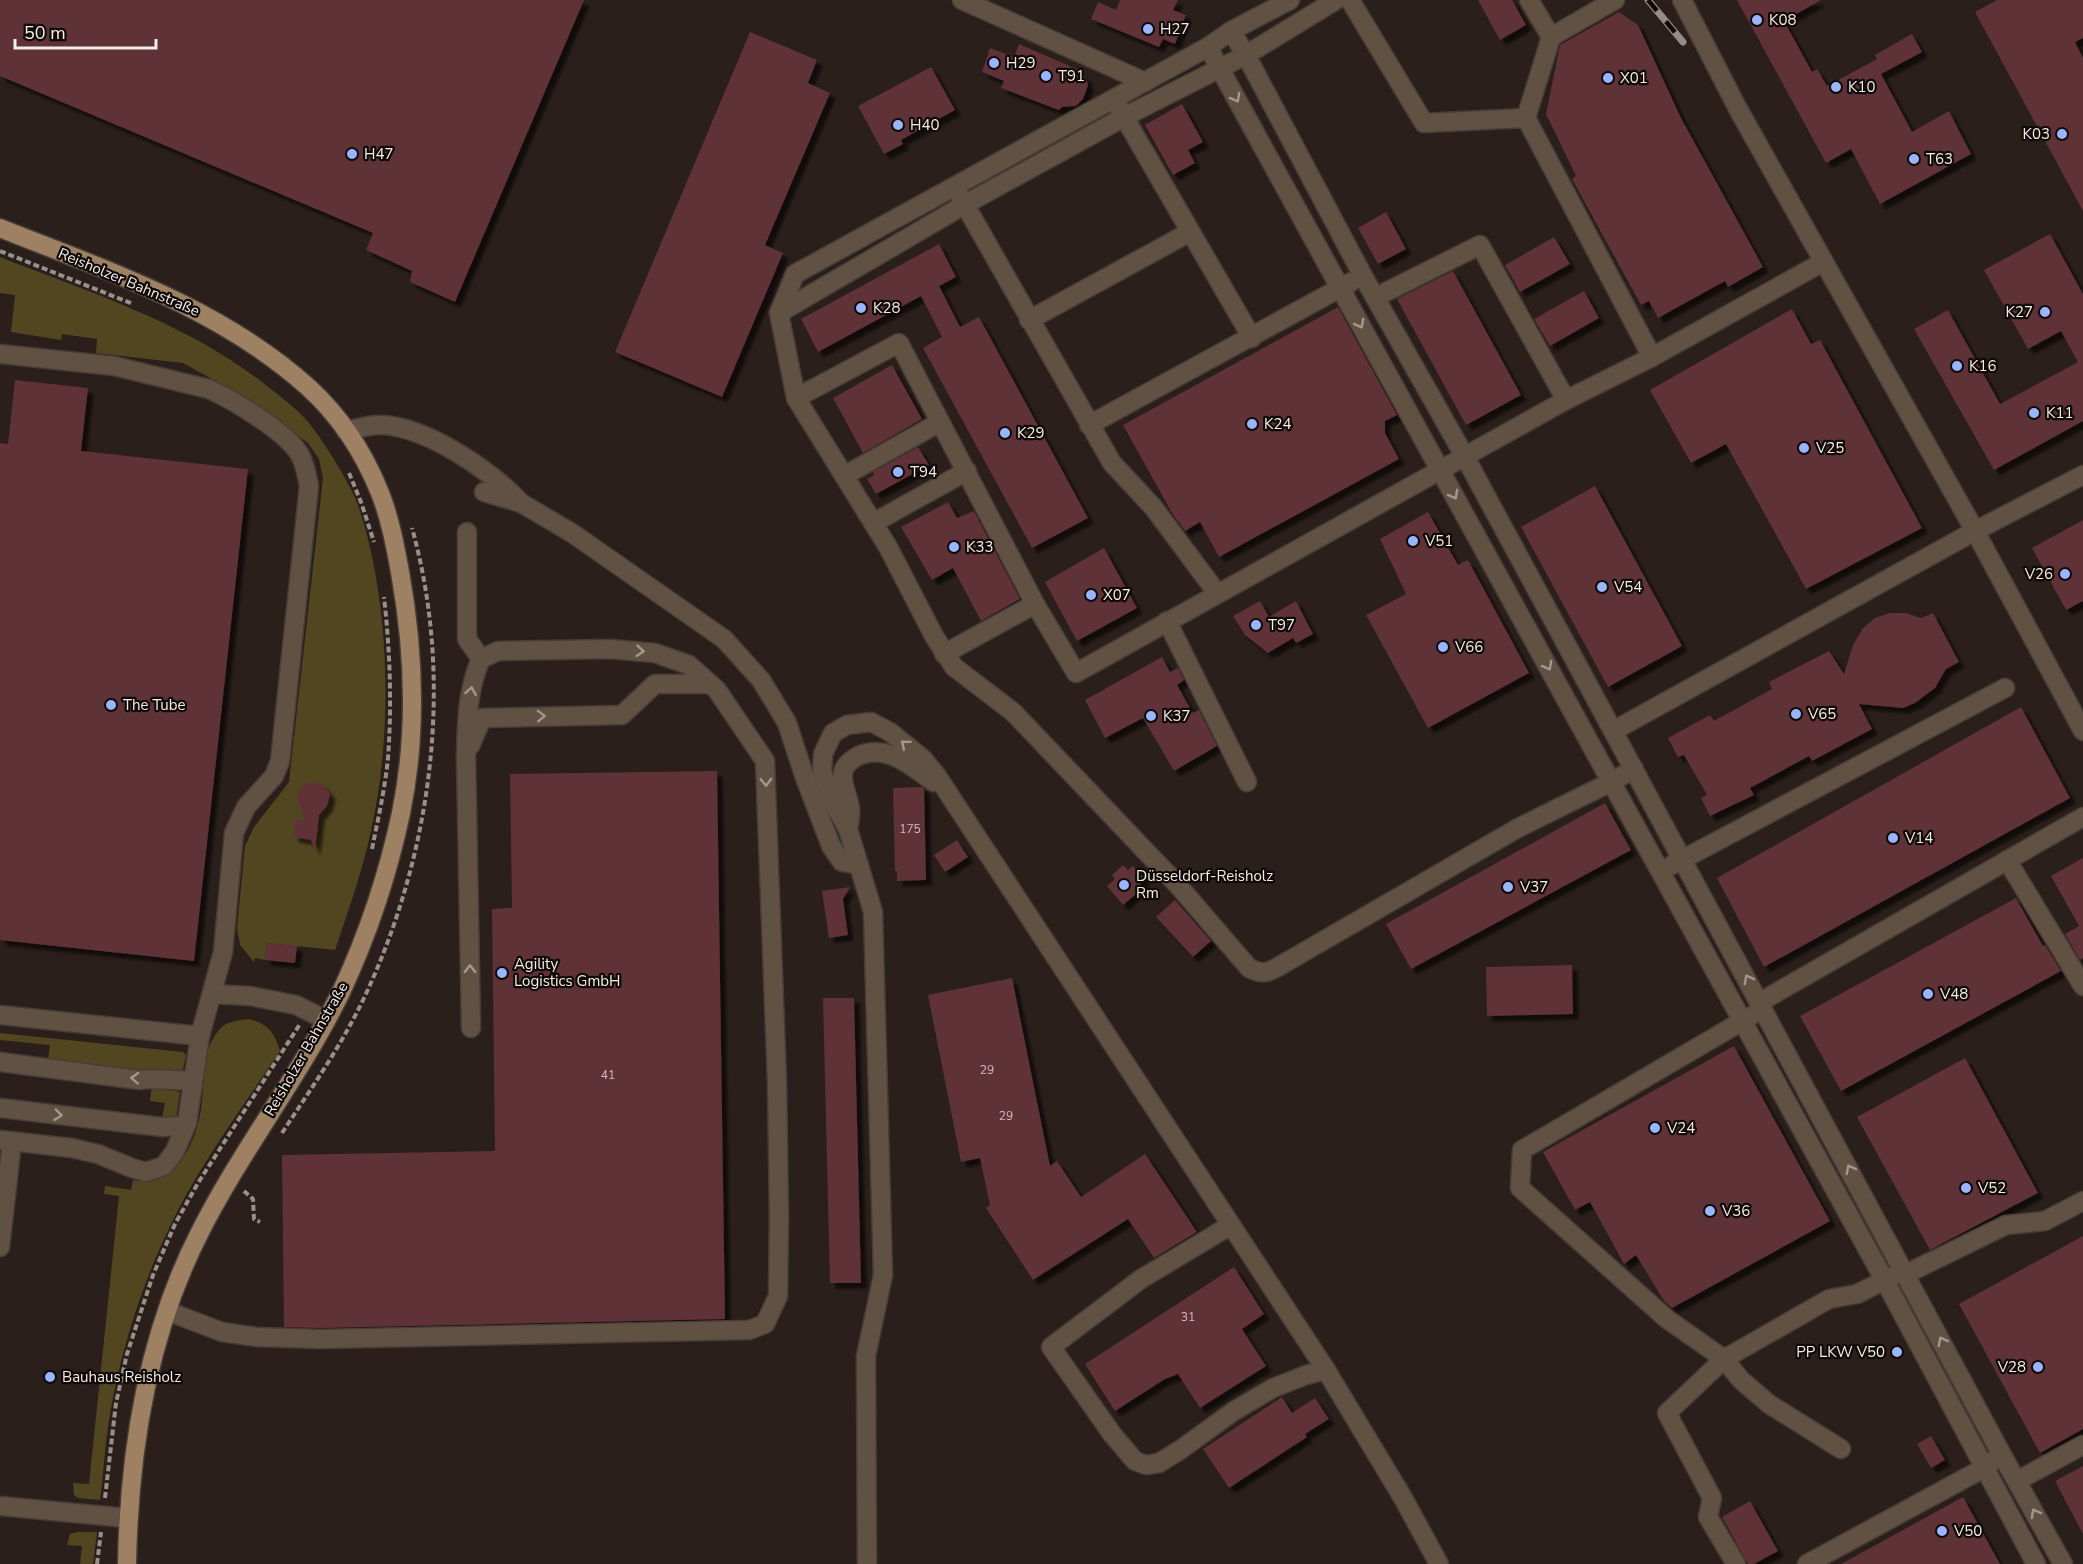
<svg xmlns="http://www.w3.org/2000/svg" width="2083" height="1564" viewBox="0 0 2083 1564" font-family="'Nunito Sans',sans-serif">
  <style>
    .green { fill: #524621 }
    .building { fill: #5e3137; filter: url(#shadow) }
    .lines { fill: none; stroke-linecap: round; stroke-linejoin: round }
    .minor-casing { stroke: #463c38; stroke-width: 21 }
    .major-casing { stroke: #463c38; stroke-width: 21 }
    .path { stroke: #99908c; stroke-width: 4; stroke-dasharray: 6 3; stroke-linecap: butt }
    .minor { stroke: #605143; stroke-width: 18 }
    .major { stroke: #9e8063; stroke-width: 18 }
    .rail-casing { stroke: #958b88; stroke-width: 7 }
    .rail { stroke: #0f0a08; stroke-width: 4.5; stroke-dasharray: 14; stroke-linecap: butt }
    .oneway { stroke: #a3978e }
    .poi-dot { fill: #99b5fd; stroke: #0f0a08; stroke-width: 2 }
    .labels { text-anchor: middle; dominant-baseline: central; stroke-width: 4.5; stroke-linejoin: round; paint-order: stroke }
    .number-label { font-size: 12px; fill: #cfbebd }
    .poi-label { font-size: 15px; fill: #f5edea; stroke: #0f0a08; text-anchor: start }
    .street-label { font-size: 15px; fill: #f5edea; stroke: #0f0a08 }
  </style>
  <defs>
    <filter id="shadow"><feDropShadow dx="5.5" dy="5.5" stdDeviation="1.5" flood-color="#0009"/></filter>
  </defs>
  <rect width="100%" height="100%" fill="#2a1f1b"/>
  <g class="green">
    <path d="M0,257C94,294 193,325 272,390C285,400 299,411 309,423C323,440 351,485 358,505C389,596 393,721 374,816C366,861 350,906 335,950L267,943L265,960L255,958L254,962L240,945L237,928L245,846L254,827L289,782L323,478L319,459L308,443L234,391L183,363L96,353L97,339L62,334L61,340L11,332L15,295L0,293Z"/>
    <path d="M248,1019C267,1023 275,1033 280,1051C245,1104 206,1156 177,1212C145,1275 122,1344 110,1414C105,1442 104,1471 100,1500L78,1498L74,1495L73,1483L89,1484L119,1196L104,1194L105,1186L131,1190L133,1180C175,1188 195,1145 201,1110C205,1084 200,1052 219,1030C226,1021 237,1021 248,1019Z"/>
    <path d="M0,1033L183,1052L186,1055L183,1070L180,1072L148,1069L142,1070L48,1060L50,1045L0,1040Z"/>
    <path d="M152,1086L180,1092L176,1119H162L165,1103L150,1101Z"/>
    <path d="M77,1532H97L93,1564H80L82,1546L67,1545L70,1534Z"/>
  </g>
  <g class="building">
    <path d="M0,0H584L455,302L410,282L412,271L366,250L373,233L0,76Z"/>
    <path d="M1120,0H1178L1173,10L1186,15L1175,44L1163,39L1159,47L1091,19L1098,2L1116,10Z"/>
    <path d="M1478,0H1512L1526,25L1500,40Z"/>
    <path d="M1737,0H1821L1784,21L1812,72L1817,69L1827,86L1877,59L1875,55L1912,34L1922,52L1881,74L1912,132L1949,111L1971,154L1880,204L1851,149L1826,163Z"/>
    <path d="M1997,0H2083V38L2075,42L2083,58V211L1975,12Z"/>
    <path d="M1619,12L1638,25L1681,118L1763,267L1728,287L1725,281L1658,318L1649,301L1641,305L1572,179L1576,176L1546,114L1560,45Z"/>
    <path d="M750,32L817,60L808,83L830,93L765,245L783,253L722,397L615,352Z"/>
    <path d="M1019,44L1079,70L1086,78L1088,85L1083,99L1076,106L1062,107L1059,110L1001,88L1004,81L982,72L990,48L1014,57Z"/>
    <path d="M931,67L955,110L901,140L903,144L884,154L858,106Z"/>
    <path d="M1182,104L1203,142L1188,150L1195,163L1173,175L1145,125Z"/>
    <path d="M1386,212L1406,249L1378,264L1358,228Z"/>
    <path d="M2050,234L2083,294V421L1994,470L1914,329L1948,310L2000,404L2078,362L2061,331L2028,349L1984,270Z"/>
    <path d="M1554,237L1570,264L1520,292L1505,265Z"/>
    <path d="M939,244L956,277L939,286L960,327L979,317L1088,518L1032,548L923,348L942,337L921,296L818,352L801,319Z"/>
    <path d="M1453,271L1521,395L1466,425L1397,299Z"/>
    <path d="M1584,291L1599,318L1550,346L1534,319Z"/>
    <path d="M1338,307L1397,415L1385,421V433L1399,459L1219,557L1200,522L1185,531L1172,513L1123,425Z"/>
    <path d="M1792,309L1811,344L1820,340L1922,528L1806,589L1726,444L1691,463L1650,390Z"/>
    <path d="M892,365L922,419L863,453L833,398Z"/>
    <path d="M15,380L88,388L81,451L248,469L194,961L0,940V443L8,444Z"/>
    <path d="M918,447L929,465L876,494L867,479L874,475L873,472Z"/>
    <path d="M1595,486L1682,646L1608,687L1521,527Z"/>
    <path d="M948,502L957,518L974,511L1020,599L981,621L953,568L932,580L901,527Z"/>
    <path d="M1428,512L1458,565L1468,560L1529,673L1428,728L1366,615L1406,594L1380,539Z"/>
    <path d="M2083,520V601L2066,610L2032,548Z"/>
    <path d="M1104,548L1137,608L1077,641L1045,582Z"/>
    <path d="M1260,601L1269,617L1296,601L1313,634L1296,643L1293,638L1268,653L1245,635L1233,616Z"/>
    <path d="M1890,613H1906L1921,618L1933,613L1959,662L1946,669L1935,688L1915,703L1903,708L1859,704L1872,729L1812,761L1809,756L1750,788L1754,795L1710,816L1701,798L1707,795L1684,755L1678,757L1668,738L1710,715L1714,721L1772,689L1769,682L1829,651L1844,674L1853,645L1863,628L1875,618Z"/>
    <path d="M1162,657L1170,672L1178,668L1184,680L1177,685L1193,713L1199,710L1217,746L1174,771L1143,718L1105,738L1085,700Z"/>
    <path d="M2021,707L2070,798L1764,967L1717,878Z"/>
    <path d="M717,771L725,1319L320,1328L284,1327L282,1155L495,1151L492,909L512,908L510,774Z"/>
    <path d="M310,782L322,784L330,794L327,806L319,815L315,851L311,840L293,837L295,819L305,821L298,800V794L304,785Z"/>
    <path d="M922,787L924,789L926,880L897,881V871H895L893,788Z"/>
    <path d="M1605,803L1631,850L1411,969L1386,924Z"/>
    <path d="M957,840L968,857L945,872L934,855Z"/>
    <path d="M2083,858V958L2080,960L2065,934L2079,926L2051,876Z"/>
    <path d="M1123,865L1128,870L1133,866L1145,879L1140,884L1143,888L1123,905L1107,886L1115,879L1112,875Z"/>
    <path d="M850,887L843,899L848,935L829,938L822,891Z"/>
    <path d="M2016,898L2043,946L2045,945L2061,971L1841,1091L1800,1016Z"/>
    <path d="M1175,900L1211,941L1193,957L1156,917Z"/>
    <path d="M267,943L297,946L295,963L265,960Z"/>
    <path d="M1572,965L1573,1014L1487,1016L1486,967Z"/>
    <path d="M1012,978L1050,1166L1057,1161L1081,1197L1145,1154L1197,1232L1154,1258L1128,1219L1033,1280L986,1208L990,1205L980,1158L961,1162L928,995Z"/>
    <path d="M823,998H854L861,1283H830Z"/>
    <path d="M1734,1046L1830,1221L1672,1308L1664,1301L1636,1255L1624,1264L1590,1202L1575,1210L1543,1152Z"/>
    <path d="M1965,1058L2038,1193L1930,1250L1857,1117Z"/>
    <path d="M2083,1236V1429L2040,1453L1959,1304Z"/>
    <path d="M1234,1267L1264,1314L1242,1329L1266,1366L1200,1408L1178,1374L1165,1379L1115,1411L1085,1364Z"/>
    <path d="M1282,1397L1292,1413L1315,1398L1329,1419L1305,1434L1307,1437L1229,1488L1203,1449Z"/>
    <path d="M1931,1436L1945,1460L1931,1468L1917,1444Z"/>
    <path d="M2083,1466V1534L2055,1481Z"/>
    <path d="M1963,1497L2000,1564H1841Z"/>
    <path d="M1750,1501L1778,1551L1754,1564H1748L1722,1517Z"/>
  </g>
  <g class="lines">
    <g class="minor-casing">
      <g id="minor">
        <path d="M962,0L1145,82"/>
        <path d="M1290,0L1231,31L1208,47L795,274L779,313L796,398L899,343L1035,604L1076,673L1566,400L1652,357L1823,262"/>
        <path d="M1350,0L1424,123L1526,118"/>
        <path d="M1529,0L1551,37"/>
        <path d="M1615,0L1551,37L1526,118L1652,357"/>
        <path d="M1682,0L1738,109L1975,531L2083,731"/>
        <path d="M1231,31L1246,55L1363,276L1465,457L1613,731"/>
        <path d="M1208,47L1885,1281L2036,1564"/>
        <path d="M1119,108L1252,338"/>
        <path d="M960,196L1112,463L1153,507L1217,593"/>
        <path d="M1386,292L1480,245L1566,400"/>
        <path d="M779,313L964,205L1124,117L1246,55L1336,0"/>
        <path d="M1029,320L1190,232"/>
        <path d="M0,354L114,366L209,389C233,400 287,432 300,455C305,464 307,475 309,486L280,761L274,776L246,807L234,833L223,952L200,1036L187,1123L175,1151L164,1166L146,1172L132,1168L98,1154L72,1148L0,1140"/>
        <path d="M796,398L888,547L934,636L954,667L1013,712L1176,883L1249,968C1266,978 1275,968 1290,960L1518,828L1611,782L1634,769"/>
        <path d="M1089,425L1351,282"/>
        <path d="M346,431C358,428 371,424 383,425C428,428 490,470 520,502"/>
        <path d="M844,476L940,422"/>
        <path d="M484,492L521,503L572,533L724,639L761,680L787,723L805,778L831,846L842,862L859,865"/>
        <path d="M873,523L967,471"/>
        <path d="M467,532V639L481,659"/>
        <path d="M1167,621L1247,782"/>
        <path d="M944,654L1035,604"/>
        <path d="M470,746L482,718L622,715L655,684H710"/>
        <path d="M848,829C849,823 851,816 850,810C850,798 841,786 843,773C844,765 851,760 858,756C887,743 912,767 934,782"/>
        <path d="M2007,860L2083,986"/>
        <path d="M1672,865L2005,688"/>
        <path d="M212,994L250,996L296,1005L326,1020"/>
        <path d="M1760,1002L2083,817"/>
        <path d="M0,1015L200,1036"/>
        <path d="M0,1062L139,1080C157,1077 175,1082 193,1080"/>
        <path d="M0,1108L162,1127L180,1126L187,1123"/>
        <path d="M1231,1225L1141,1279L1051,1347L1112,1434L1135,1461L1146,1465L1159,1463L1180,1450L1234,1411L1273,1388L1306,1375L1326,1370"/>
        <path d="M0,1247L12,1142"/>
        <path d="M1906,1274L2006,1225L2045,1221L2083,1201"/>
        <path d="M167,1311L222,1332L257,1337L320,1339L749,1330L765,1324L778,1296L779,1216L777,1082L765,761L717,690L689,665L655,653L610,649L498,651L481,659C467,690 467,722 466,756L471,1028"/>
        <path d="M1841,1449L1769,1404L1741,1380L1724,1359L1829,1299L1857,1294L1895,1275"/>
        <path d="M2017,1481L2083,1445"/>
        <path d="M0,1506L127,1518"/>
        <path d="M867,1564L866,1356L883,1275L873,912L848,829L834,804L822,772L823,754L833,733L847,725L871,722L890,732L923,759L937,776L1326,1370L1403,1498L1439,1564"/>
        <path d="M1736,1564L1708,1517L1712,1498L1667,1413L1724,1359L1667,1319L1520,1188L1522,1150L1751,1016"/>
        <path d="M1807,1564L1984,1468L1994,1460"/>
        <path d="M2063,1564L2002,1455L1613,731L1975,531L2083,475"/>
      </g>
    </g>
    <g class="major-casing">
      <path id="major" d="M0,228C108,271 220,308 308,387C340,416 364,453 380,493C390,518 395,545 400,572C414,650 417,735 401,813C388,874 368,934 342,990C301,1075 241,1150 199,1234C147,1336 129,1451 127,1564"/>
    </g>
    <g class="path">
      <path d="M0,251L133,304"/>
      <path d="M349,473L361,502L374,542"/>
      <path d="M372,849C378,819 385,789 388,758C392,704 390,650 384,597"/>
      <path d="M282,1133C311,1089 341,1046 364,998C432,854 455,682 412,528"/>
      <path d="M244,1191L253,1199L254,1219L260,1222"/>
      <path d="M105,1498L116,1403L127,1354L153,1275L175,1224L198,1183L300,1024"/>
      <path d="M97,1564L101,1532"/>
    </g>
    <use href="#minor" class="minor"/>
    <use href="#major" class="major"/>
    <g class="rail-casing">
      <path id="rail" d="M1648,0L1683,42"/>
    </g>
    <use href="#rail" class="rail"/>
  </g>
  <defs><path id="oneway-chevron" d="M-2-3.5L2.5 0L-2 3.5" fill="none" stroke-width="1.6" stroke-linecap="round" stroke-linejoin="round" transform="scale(1.5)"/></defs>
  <g class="oneway">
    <use href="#oneway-chevron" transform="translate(1236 98) rotate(61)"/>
    <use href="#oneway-chevron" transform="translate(1360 324) rotate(61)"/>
    <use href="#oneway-chevron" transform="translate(1454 495) rotate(61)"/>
    <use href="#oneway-chevron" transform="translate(640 651) rotate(5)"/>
    <use href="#oneway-chevron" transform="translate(1548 666) rotate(61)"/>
    <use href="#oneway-chevron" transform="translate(471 691) rotate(-80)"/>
    <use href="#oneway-chevron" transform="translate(541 716) rotate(-2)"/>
    <use href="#oneway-chevron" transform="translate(905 744) rotate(-140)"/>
    <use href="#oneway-chevron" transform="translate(766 782) rotate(88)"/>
    <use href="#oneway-chevron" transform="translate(470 969) rotate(-91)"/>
    <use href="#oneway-chevron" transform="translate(1748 979) rotate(-118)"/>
    <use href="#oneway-chevron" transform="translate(135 1078) rotate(-177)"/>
    <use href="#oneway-chevron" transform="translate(58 1115) rotate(7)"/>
    <use href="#oneway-chevron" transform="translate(1850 1169) rotate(-118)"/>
    <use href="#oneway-chevron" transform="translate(1942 1341) rotate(-118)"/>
    <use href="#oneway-chevron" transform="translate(2035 1513) rotate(-119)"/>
  </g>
  <g class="poi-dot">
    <circle cx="1757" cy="20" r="6"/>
    <circle cx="1148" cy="29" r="6"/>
    <circle cx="994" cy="63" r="6"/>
    <circle cx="1046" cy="76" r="6"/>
    <circle cx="1608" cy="78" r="6"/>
    <circle cx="1836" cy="87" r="6"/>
    <circle cx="898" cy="125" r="6"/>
    <circle cx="2062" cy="134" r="6"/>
    <circle cx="352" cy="154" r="6"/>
    <circle cx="1914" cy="159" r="6"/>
    <circle cx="861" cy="308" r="6"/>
    <circle cx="2045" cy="312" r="6"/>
    <circle cx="1957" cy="366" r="6"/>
    <circle cx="2034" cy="413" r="6"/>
    <circle cx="1252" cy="424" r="6"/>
    <circle cx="1005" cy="433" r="6"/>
    <circle cx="1804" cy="448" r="6"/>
    <circle cx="898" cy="472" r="6"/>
    <circle cx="1413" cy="541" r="6"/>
    <circle cx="954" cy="547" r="6"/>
    <circle cx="2065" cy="574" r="6"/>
    <circle cx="1602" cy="587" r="6"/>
    <circle cx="1091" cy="595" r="6"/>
    <circle cx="1256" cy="625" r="6"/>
    <circle cx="1443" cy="647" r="6"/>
    <circle cx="111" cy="705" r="6"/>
    <circle cx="1796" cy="714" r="6"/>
    <circle cx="1151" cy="716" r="6"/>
    <circle cx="1893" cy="838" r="6"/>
    <circle cx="1124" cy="885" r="6"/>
    <circle cx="1508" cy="887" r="6"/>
    <circle cx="502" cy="973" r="6"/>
    <circle cx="1928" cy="994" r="6"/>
    <circle cx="1655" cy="1128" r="6"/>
    <circle cx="1966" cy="1188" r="6"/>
    <circle cx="1710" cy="1211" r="6"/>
    <circle cx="1897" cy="1352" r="6"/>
    <circle cx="2038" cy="1367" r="6"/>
    <circle cx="50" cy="1377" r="6"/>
    <circle cx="1942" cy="1531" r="6"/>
  </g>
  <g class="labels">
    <g class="number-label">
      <text x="910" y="829">175</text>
      <text x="987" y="1070">29</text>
      <text x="608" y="1075">41</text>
      <text x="1006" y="1116">29</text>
      <text x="1188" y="1317">31</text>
    </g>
    <g class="poi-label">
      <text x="1769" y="20">K08</text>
      <text x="1160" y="29">H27</text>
      <text x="1006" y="63">H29</text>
      <text x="1058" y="76">T91</text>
      <text x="1620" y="78">X01</text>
      <text x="1848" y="87">K10</text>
      <text x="910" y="125">H40</text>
      <text x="2050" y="134" text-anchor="end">K03</text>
      <text x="364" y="154">H47</text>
      <text x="1926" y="159">T63</text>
      <text x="873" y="308">K28</text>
      <text x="2033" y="312" text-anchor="end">K27</text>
      <text x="1969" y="366">K16</text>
      <text x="2046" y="413">K11</text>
      <text x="1264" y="424">K24</text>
      <text x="1017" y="433">K29</text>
      <text x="1816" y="448">V25</text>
      <text x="910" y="472">T94</text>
      <text x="1425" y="541">V51</text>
      <text x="966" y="547">K33</text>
      <text x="2053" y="574" text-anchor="end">V26</text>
      <text x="1614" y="587">V54</text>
      <text x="1103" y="595">X07</text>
      <text x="1268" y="625">T97</text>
      <text x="1455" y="647">V66</text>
      <text x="123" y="705">The Tube</text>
      <text x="1808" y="714">V65</text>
      <text x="1163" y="716">K37</text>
      <text x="1905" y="838">V14</text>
      <text x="1136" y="876">Düsseldorf-Reisholz<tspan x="1136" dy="17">Rm</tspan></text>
      <text x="1520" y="887">V37</text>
      <text x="514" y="964">Agility<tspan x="514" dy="17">Logistics GmbH</tspan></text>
      <text x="1940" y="994">V48</text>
      <text x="1667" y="1128">V24</text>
      <text x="1978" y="1188">V52</text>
      <text x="1722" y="1211">V36</text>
      <text x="1885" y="1352" text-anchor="end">PP LKW V50</text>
      <text x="2026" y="1367" text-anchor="end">V28</text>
      <text x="62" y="1377">Bauhaus Reisholz</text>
      <text x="1954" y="1531">V50</text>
    </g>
    <g class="street-label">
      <text transform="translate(129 282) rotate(23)">Reisholzer Bahnstraße</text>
      <text transform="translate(306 1049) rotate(-60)">Reisholzer Bahnstraße</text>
    </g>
  </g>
  <path d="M15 39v9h141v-9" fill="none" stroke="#f5edea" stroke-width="3"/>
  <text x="24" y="39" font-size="18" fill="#f5edea" stroke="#0f0a08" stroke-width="4.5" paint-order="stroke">50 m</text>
</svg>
